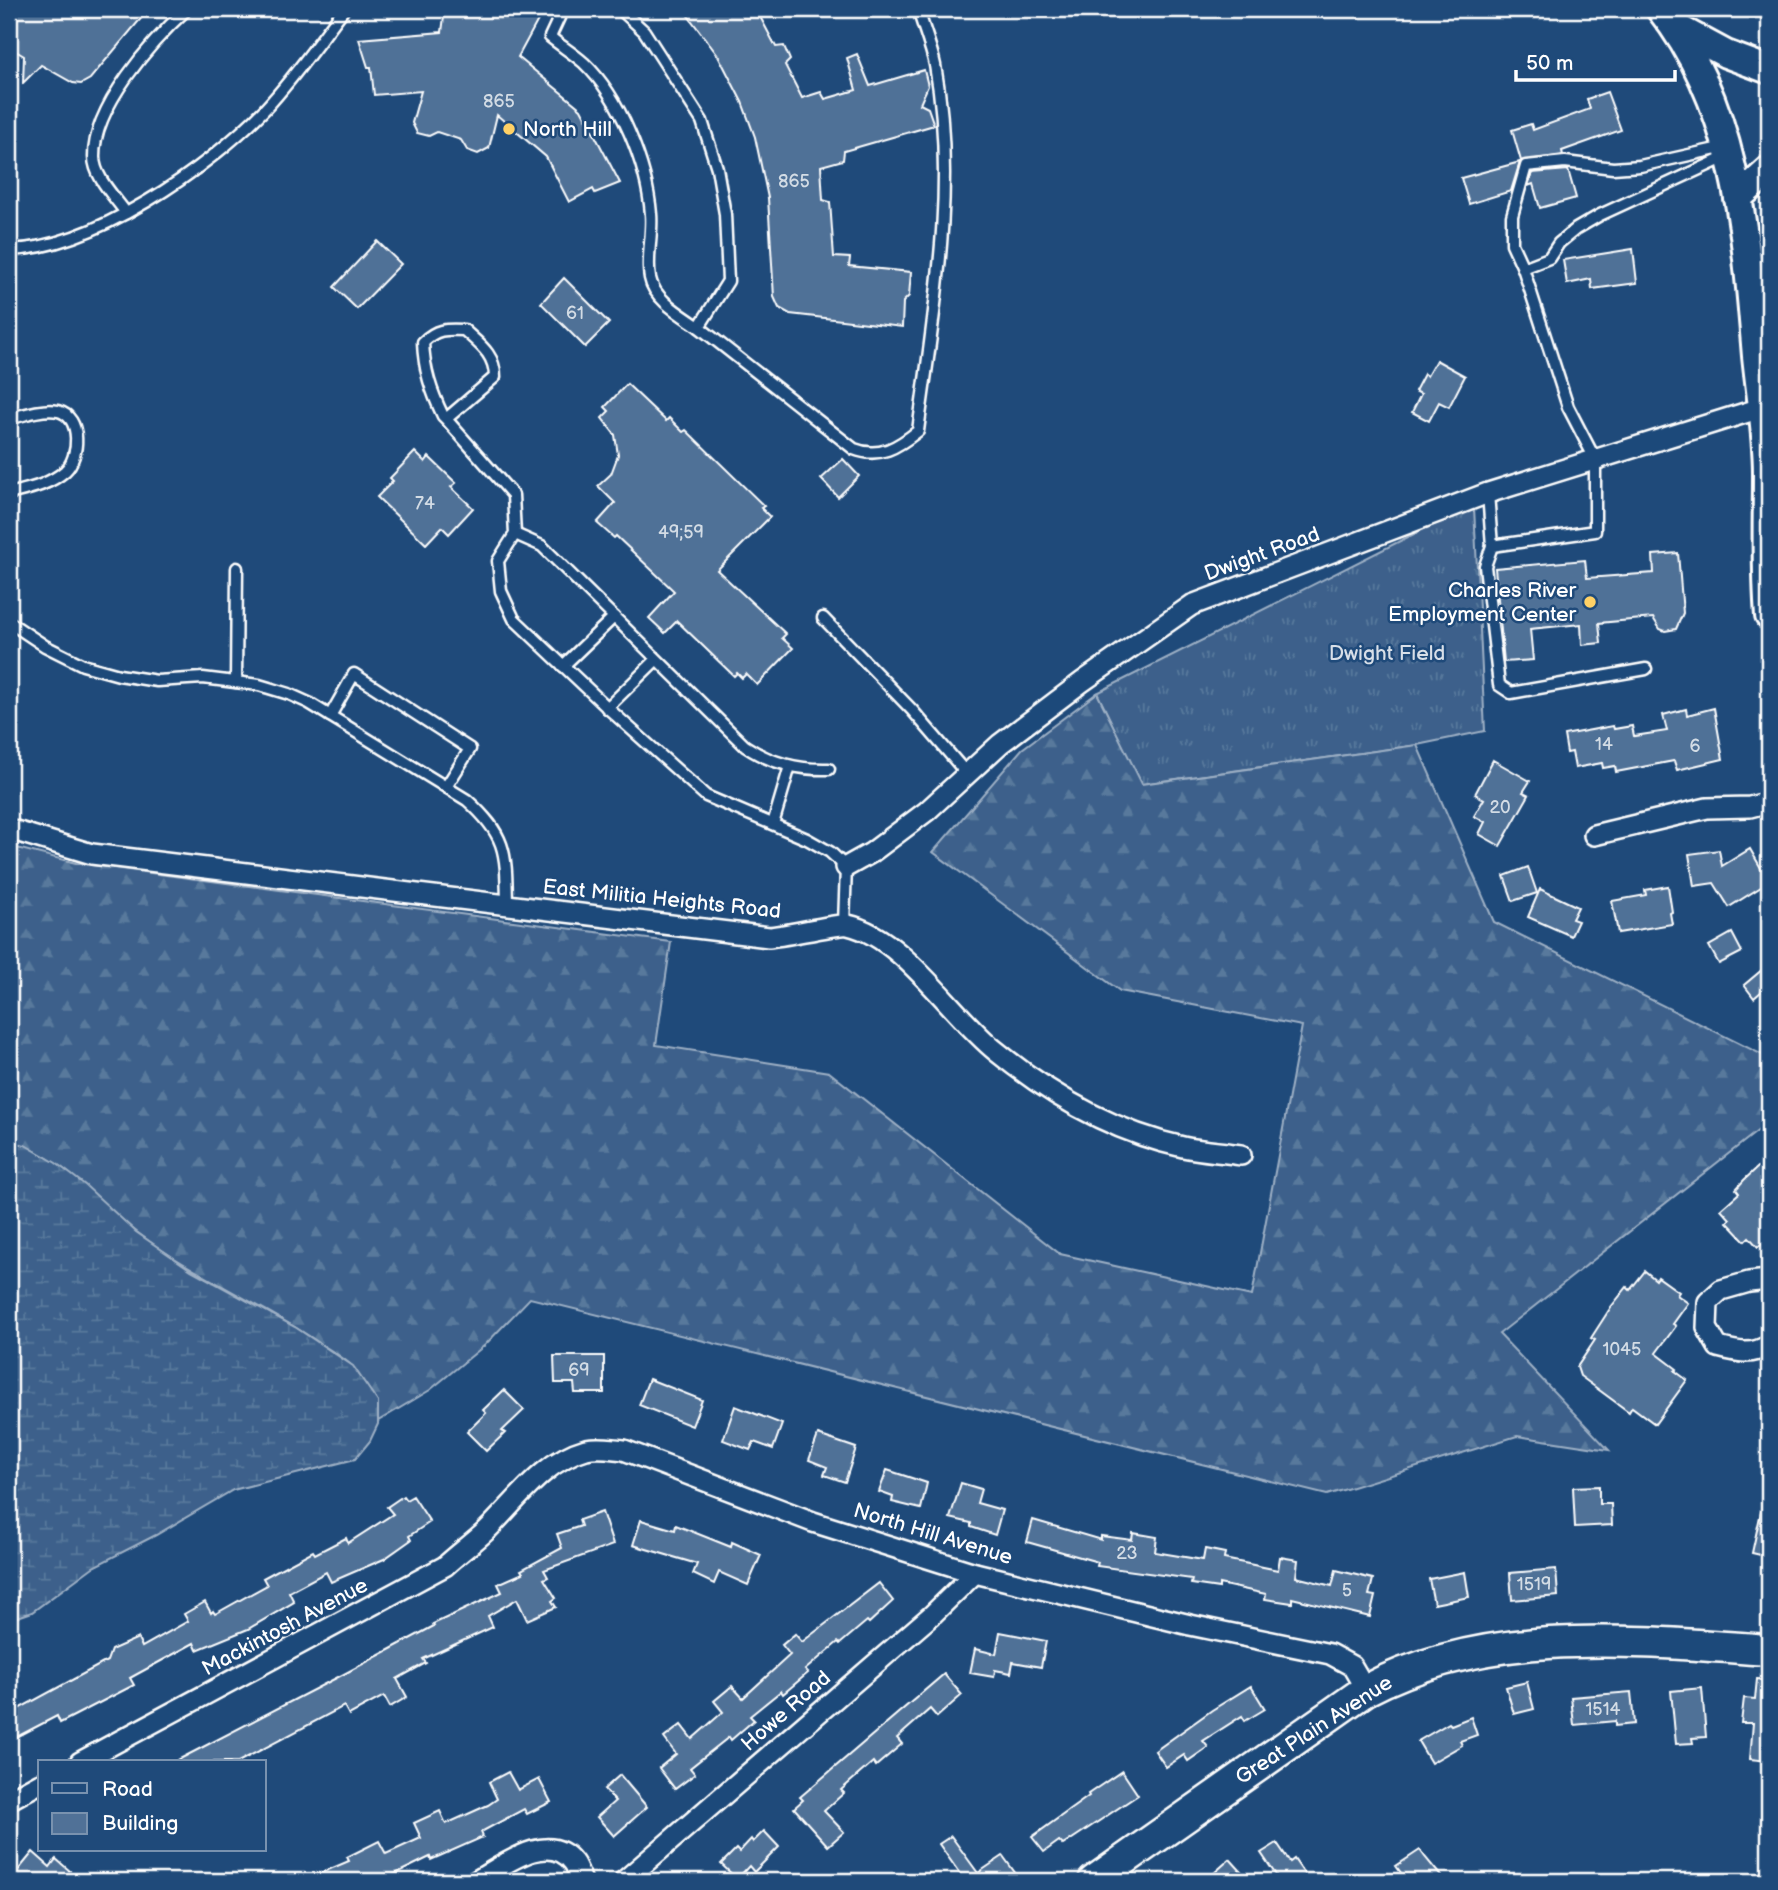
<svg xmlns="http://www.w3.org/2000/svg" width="1778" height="1890" viewBox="0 0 1778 1890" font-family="'Balsamiq Sans',sans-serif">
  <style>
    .grass { fill: url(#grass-tufts); stroke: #9eb0c5; stroke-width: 2 }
    .forest { fill: url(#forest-firs); stroke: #9eb0c5; stroke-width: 2 }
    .wetland { fill: url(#wetland-marsh); stroke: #9eb0c5; stroke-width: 2 }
    .building { fill: #507197; stroke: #fff; stroke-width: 2 }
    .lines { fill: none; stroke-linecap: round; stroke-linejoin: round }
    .lane-casing { stroke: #fff; stroke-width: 15 }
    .street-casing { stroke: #fff; stroke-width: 24 }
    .secondary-casing { stroke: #fff; stroke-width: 32 }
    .primary-casing { stroke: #fff; stroke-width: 35 }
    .lane { stroke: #1f4a7a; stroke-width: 10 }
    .street { stroke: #1f4a7a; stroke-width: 19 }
    .secondary { stroke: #1f4a7a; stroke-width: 26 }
    .primary { stroke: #1f4a7a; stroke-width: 30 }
    .poi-dot { fill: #ffd166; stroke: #1f4a7a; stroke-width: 2.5 }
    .labels { text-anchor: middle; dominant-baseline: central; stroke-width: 5; stroke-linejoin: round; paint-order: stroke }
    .number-label { font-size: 18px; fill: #d3dce5 }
    .poi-label { font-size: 21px; fill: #fff; stroke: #1f4a7a; text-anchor: start }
    .street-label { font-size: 21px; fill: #fff; stroke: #1f4a7a }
    .park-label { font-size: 21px; fill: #d8dfe8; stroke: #1f4a7a }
  </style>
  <defs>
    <pattern id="grass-tufts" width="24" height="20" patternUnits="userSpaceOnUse" patternTransform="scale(1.75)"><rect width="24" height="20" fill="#3c618b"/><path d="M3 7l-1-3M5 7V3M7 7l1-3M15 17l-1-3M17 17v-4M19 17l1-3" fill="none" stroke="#59799c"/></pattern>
    <pattern id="forest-firs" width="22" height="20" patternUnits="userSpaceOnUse" patternTransform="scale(1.75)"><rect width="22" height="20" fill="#3c618b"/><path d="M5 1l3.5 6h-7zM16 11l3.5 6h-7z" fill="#59799c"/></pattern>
    <pattern id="wetland-marsh" width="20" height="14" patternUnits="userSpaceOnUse" patternTransform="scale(1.75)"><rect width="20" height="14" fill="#3c618b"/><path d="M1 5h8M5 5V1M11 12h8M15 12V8" fill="none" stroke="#59799c"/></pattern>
  </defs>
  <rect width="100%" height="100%" fill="#1f4a7a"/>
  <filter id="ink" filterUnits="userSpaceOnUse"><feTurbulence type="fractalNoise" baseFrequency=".0143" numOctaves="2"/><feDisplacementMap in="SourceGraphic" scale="14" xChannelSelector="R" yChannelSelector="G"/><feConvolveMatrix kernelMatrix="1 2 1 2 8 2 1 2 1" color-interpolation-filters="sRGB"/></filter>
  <g filter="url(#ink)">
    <path class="grass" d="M1474,507L1485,731L1417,745L1141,784L1097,693L1424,529Z"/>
    <path class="forest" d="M1097,693L1142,784L1417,745L1494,922L1769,1058V1122L1499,1334L1609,1450L1517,1436L1327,1495L530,1298L485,1345L430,1390L378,1421C372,1409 359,1372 350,1364C340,1355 326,1348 315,1340C258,1302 193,1275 138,1233C95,1200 63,1156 9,1141V846L76,863L671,942L656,1045L829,1072L1060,1254L1252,1296L1302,1026L1120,991L933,852L1022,749Z"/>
    <path class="wetland" d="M9,1141L25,1145L56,1163L85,1185L136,1232L191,1270L295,1327L353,1366L378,1402V1424L370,1441L355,1459L233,1490L156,1535L93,1567L32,1612L9,1620Z"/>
    <g class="building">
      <path d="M9,9H149L90,79L81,84L73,83L41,65L23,83L24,56L9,47Z"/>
      <path d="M445,9H544L518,57L581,109L620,183L595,193L593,189L569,202L546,157L497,115L489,148L478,154L467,150L461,140L437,132L429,136L417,133L412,123L421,91L374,95L371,67H368L359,39L442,32Z"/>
      <path d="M683,9H756L776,47L784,46L790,60L785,65L802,98L821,92L825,99L856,90L847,58L857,54L870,86L924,70L928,86L920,104L928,108L934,125L844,151L843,160L821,166L823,200L830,202L834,257L850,258L849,266L911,272L909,296L903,302L902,327L790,314L779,308L774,297L768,198L755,137L742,102L719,57Z"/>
      <path d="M1607,92L1621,130L1562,151L1563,155L1521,161L1512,130L1531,124L1533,130L1590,109L1587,99Z"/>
      <path d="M1520,162L1511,191L1469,204L1461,178Z"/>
      <path d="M1568,170L1576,198L1540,208L1533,184L1528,186L1532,173Z"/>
      <path d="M377,241L401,264L357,309L334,287Z"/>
      <path d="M1633,249L1637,283L1592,289L1591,279L1567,284L1563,260Z"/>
      <path d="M564,278L609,323L585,347L541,303Z"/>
      <path d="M1436,360L1465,376L1449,407L1439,402L1429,421L1412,412L1421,394L1415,391L1424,374L1427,376Z"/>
      <path d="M627,384L666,421L669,418L683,432L686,430L764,506L761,508L770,517L717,570L786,634L782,638L793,648L757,685L746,674L742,678L737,673L734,676L677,621L665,633L649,618L674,591L616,536L614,538L597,523L615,503L598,486L611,474L618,455L615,435L602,418L609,411L605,407Z"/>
      <path d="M415,452L425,462L429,457L456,483L451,487L473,508L449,534L442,527L426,544L377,497L393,481L390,478Z"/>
      <path d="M843,459L859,476L838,497L821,479Z"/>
      <path d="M1678,553L1683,613L1676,629L1665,631L1660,629L1653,618L1599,623L1601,643L1582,645L1581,624L1530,629L1533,660L1504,662L1495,568L1585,560L1587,578L1654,573L1653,555Z"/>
      <path d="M1714,708L1723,759L1677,770L1674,761L1616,772L1615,766L1603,768L1602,763L1575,768L1572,752L1567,753L1564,735L1613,726L1614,729L1632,726L1634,736L1667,731L1663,715L1686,709L1687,715Z"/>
      <path d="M1493,760L1530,781L1523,792L1529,795L1500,846L1479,834L1485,822L1474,816L1484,799L1475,794Z"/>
      <path d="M1750,849L1769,882L1729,907L1714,883L1694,886L1689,854L1719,850L1722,866Z"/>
      <path d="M1528,867L1537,893L1513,901L1504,876Z"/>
      <path d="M1668,886L1672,912L1670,913L1672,924L1618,933L1612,901L1646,895L1645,890Z"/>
      <path d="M1540,889L1578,907L1572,919L1578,921L1571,936L1528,917Z"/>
      <path d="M1732,933L1742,952L1719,964L1709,946Z"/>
      <path d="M1769,964V985L1754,998L1744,985Z"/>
      <path d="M1769,1157V1237L1758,1247L1749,1237L1745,1241L1727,1222L1730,1219L1721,1209L1739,1193L1736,1189L1744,1180Z"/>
      <path d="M1645,1271L1656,1280L1658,1277L1679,1292L1677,1295L1688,1303L1673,1324L1676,1326L1656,1353L1677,1369L1675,1371L1687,1380L1655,1424L1632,1407L1629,1412L1580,1376L1577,1367L1595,1340L1591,1338L1611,1307L1627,1287L1630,1290Z"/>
      <path d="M554,1356H604V1393H575L574,1383H555Z"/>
      <path d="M649,1379L702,1400L692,1426L639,1405Z"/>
      <path d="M504,1390L524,1410L502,1431L505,1433L486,1451L467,1432L486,1413L483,1410Z"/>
      <path d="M735,1406L782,1424L773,1449L754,1442L750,1450L723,1440Z"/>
      <path d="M818,1435L856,1448L845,1482L824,1475L827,1467L809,1460Z"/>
      <path d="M887,1470L927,1483L921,1509L892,1502L893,1497L879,1492Z"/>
      <path d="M961,1483L981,1489L977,1503L1002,1510L995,1535L971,1527V1523L950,1518Z"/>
      <path d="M1599,1486V1504H1611L1612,1525L1575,1527L1573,1487Z"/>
      <path d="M403,1496L406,1500L413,1496L430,1522L409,1536L411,1540L384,1559L331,1582L326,1572L289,1592L294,1602L248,1629L197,1650L194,1643L130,1678L134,1685L60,1723L57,1716L9,1741V1714L107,1661L111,1650L138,1638L142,1647L188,1621L184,1614L205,1602L211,1613L213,1611L215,1614L267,1585L263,1578L313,1551L315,1554L346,1538L348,1543L393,1514L387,1507Z"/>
      <path d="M1762,1507L1769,1508V1557L1752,1553Z"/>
      <path d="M602,1512L613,1545L544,1570L548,1577L544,1579L556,1598L552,1601L556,1607L527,1620L517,1599L488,1616L493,1627L423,1659L426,1663L397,1679L407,1697L390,1707L384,1696L349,1715L344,1706L238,1762H174L344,1674L434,1626L433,1624L502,1592L498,1584L523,1573L521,1570L562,1548L557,1534L581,1526L579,1520Z"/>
      <path d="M641,1520L675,1530L676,1525L731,1547L732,1542L761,1555L748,1585L719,1572L714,1584L693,1574L697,1564L633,1545Z"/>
      <path d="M1033,1520L1101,1540V1536L1132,1540L1133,1533L1157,1537L1155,1552L1203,1560L1205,1549L1225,1553L1224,1559L1278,1570L1280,1557L1298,1560L1296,1577L1332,1586L1336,1570L1373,1579L1369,1595L1375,1596L1370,1617L1292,1598V1603L1265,1599L1266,1594L1219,1584V1588L1191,1584L1192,1579L1097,1566L1098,1562L1027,1542Z"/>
      <path d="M1556,1569L1558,1596L1512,1600L1510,1573Z"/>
      <path d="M1465,1572L1469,1597L1434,1604L1429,1579Z"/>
      <path d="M879,1583L893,1601L869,1623L867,1621L840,1644L838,1642L805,1670L808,1673L783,1694L781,1691L750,1716L754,1720L731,1740L729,1737L690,1768L695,1774L675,1789L659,1768L676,1754L664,1738L681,1725L692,1739L723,1712L714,1701L732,1686L743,1698L790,1655L782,1645L795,1634L802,1642Z"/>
      <path d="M1000,1632L1046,1641L1041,1667L1013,1662L1011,1673L995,1670L994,1677L970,1673L975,1649L996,1654Z"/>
      <path d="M944,1674L962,1695L937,1717L930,1709L897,1738L902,1744L876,1766L873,1762L841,1790L844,1793L824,1811L844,1832L828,1846L794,1808L803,1800L800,1797Z"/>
      <path d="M1757,1679L1769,1680V1761L1750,1759L1753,1723H1741L1744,1698L1755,1699Z"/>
      <path d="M1527,1682L1534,1709L1514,1714L1506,1687Z"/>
      <path d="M1251,1686L1265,1709L1245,1721L1242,1716L1203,1741L1208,1747L1188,1761L1184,1755L1166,1767L1155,1751L1212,1710Z"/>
      <path d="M1702,1688L1706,1737L1692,1738L1693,1743L1676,1744L1671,1691Z"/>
      <path d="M1631,1692L1634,1724L1615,1726V1721L1574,1725L1571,1697Z"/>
      <path d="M1471,1717L1477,1735L1460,1741L1462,1745L1431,1763L1418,1741L1449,1723L1451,1725Z"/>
      <path d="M1122,1771L1138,1795L1063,1845L1059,1841L1044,1852L1032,1837L1089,1796L1088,1794Z"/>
      <path d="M508,1772L518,1790L539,1779L551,1802L527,1814L524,1809L481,1832L483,1837L431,1860L430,1857L393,1875L396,1881H302L349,1861L347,1857L379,1841L386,1854L421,1838L414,1823L440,1811L446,1824L488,1805L497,1799L489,1782Z"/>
      <path d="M620,1775L647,1807L614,1836L597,1817L615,1801L604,1789Z"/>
      <path d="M764,1831L779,1847L754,1872L749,1866L737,1879L721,1864L736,1849L739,1852L751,1839L753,1842Z"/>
      <path d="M951,1836L978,1873L1003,1856L1021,1881H965L939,1844Z"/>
      <path d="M1277,1843L1290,1862L1294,1859L1305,1875L1295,1881H1280L1261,1853Z"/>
      <path d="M1420,1850L1425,1857L1445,1881H1407L1396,1866Z"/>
      <path d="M33,1852L50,1867L56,1859L70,1871L64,1878L67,1881H25L15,1874Z"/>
      <path d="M1230,1859L1250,1881H1205Z"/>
    </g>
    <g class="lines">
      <g class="lane-casing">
        <g id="lane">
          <path d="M563,9L550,37C561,46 574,54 584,63C620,97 647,165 651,214C653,234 646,258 650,278C654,300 682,315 699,327"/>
          <path d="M620,9L644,31L702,121L717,168L725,214L728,281L699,327L854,449C879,459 898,447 918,431C934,311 957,185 935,65C931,46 923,27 918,9"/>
          <path d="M126,213C115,197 94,177 94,157C93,107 152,41 187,9"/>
          <path d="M9,250C94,248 207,169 265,109C294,78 318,43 344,9"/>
          <path d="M1523,268L1512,244V216L1526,166L1565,162L1613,168L1640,166L1725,147"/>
          <path d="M9,419C23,415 43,408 58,411C82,417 80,457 65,471C49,485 28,489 9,494"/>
          <path d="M446,419L495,377C495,354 479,344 464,330C445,329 436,329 423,342C424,370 431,391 443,416L446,419L513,495L515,534L498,561L501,591L514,619L611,711L706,796L807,839L830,852L846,867L844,924"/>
          <path d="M1488,493L1492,546L1595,531V459L1568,407L1523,268L1549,258L1559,243L1576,229L1600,215L1728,156"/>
          <path d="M515,534L542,546L745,746C770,763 798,770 829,769"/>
          <path d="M1492,546L1485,566L1499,685L1511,693L1646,669"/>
          <path d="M823,618L912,710L967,774"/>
          <path d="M9,622L45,646L83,665L119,675L157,681L203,678L259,685L289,694L309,703L467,800C507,836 506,852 507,904"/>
          <path d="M563,666L614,617"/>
          <path d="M236,682L237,568"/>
          <path d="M607,708L656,660"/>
          <path d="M330,716L354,674L470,749L446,787"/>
          <path d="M773,824L790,766"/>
        </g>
      </g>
      <g class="street-casing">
        <g id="street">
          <path d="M9,829L92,854L769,937C785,936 839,923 848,925C903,937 952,1016 996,1051C1050,1095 1114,1132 1183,1147C1202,1151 1222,1152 1241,1155"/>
          <path d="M1594,835L1707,808L1750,807L1769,802"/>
          <path d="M846,867L871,853L927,811L1000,744L1082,682L1192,605L1488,493L1761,408"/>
          <path d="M1769,1280L1749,1282L1721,1290L1708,1302L1707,1328L1718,1347C1737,1352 1752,1356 1769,1345"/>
          <path d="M80,1762L445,1566C458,1554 473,1543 486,1531C516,1502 543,1461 586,1449C599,1446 612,1449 624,1450L813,1522L975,1573L1190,1625L1330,1654L1352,1666L1366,1690"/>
          <path d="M9,1800L40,1783"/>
          <path d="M476,1881C501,1867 548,1829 573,1862C577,1867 579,1875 582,1881"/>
          <path d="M624,1881L932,1615L975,1573"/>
        </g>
      </g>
      <g class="secondary-casing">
        <g id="secondary">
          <path d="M1660,9C1738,106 1746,238 1756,356C1760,395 1767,434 1767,473C1767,521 1765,568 1769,616"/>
          <path d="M1676,27L1726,54L1769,70"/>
          <path d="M1738,198L1769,170"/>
        </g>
      </g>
      <g class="primary-casing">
        <path id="primary" d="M1094,1881L1366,1690C1489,1625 1636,1641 1769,1650"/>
      </g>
      <use href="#lane" class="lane"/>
      <use href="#street" class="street"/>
      <use href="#secondary" class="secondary"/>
      <use href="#primary" class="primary"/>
    </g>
  </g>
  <g class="poi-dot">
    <circle cx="509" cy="129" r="7"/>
    <circle cx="1590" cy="602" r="7"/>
  </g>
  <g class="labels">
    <g class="number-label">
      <text x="499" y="101">865</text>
      <text x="794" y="181">865</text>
      <text x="575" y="313">61</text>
      <text x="425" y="503">74</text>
      <text x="681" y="532">49;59</text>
      <text x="1604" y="744">14</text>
      <text x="1695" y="746">6</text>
      <text x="1500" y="807">20</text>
      <text x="1622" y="1349">1045</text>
      <text x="579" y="1370">69</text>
      <text x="1127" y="1553">23</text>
      <text x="1534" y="1584">1519</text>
      <text x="1347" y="1590">5</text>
      <text x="1603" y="1709">1514</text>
    </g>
    <g class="poi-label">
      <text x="523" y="129">North Hill</text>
      <text x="1576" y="590" text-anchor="end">Charles River<tspan x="1576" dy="24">Employment Center</tspan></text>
    </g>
    <g class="street-label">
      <text transform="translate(1262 554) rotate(-20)">Dwight Road</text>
      <text transform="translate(662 899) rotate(6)">East Militia Heights Road</text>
      <text transform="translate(933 1534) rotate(17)">North Hill Avenue</text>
      <text transform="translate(285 1627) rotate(-28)">Mackintosh Avenue</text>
      <text transform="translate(786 1711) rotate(-41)">Howe Road</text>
      <text transform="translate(1314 1730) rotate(-33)">Great Plain Avenue</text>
    </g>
    <g class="park-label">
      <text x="1387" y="653">Dwight Field</text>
    </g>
  </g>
  <rect width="1778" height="1890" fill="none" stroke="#1f4a7a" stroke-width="35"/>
  <rect x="18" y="18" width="1743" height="1855" fill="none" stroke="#fff" stroke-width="2.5" filter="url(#ink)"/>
  <rect x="38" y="1760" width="228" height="91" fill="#1f4a7a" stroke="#7992af" stroke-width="2"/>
  <rect x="52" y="1783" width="35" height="10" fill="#1f4a7a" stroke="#7992af" stroke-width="2"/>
  <text x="102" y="1796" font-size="21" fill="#ffffff">Road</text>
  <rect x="52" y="1813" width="35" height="21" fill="#507197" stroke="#7992af" stroke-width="2"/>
  <text x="102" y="1830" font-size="21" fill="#ffffff">Building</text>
  <path d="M1516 70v10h159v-10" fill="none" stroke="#ffffff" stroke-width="3.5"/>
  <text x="1526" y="70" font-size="21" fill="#ffffff" stroke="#1f4a7a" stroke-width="5" paint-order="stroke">50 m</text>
</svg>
